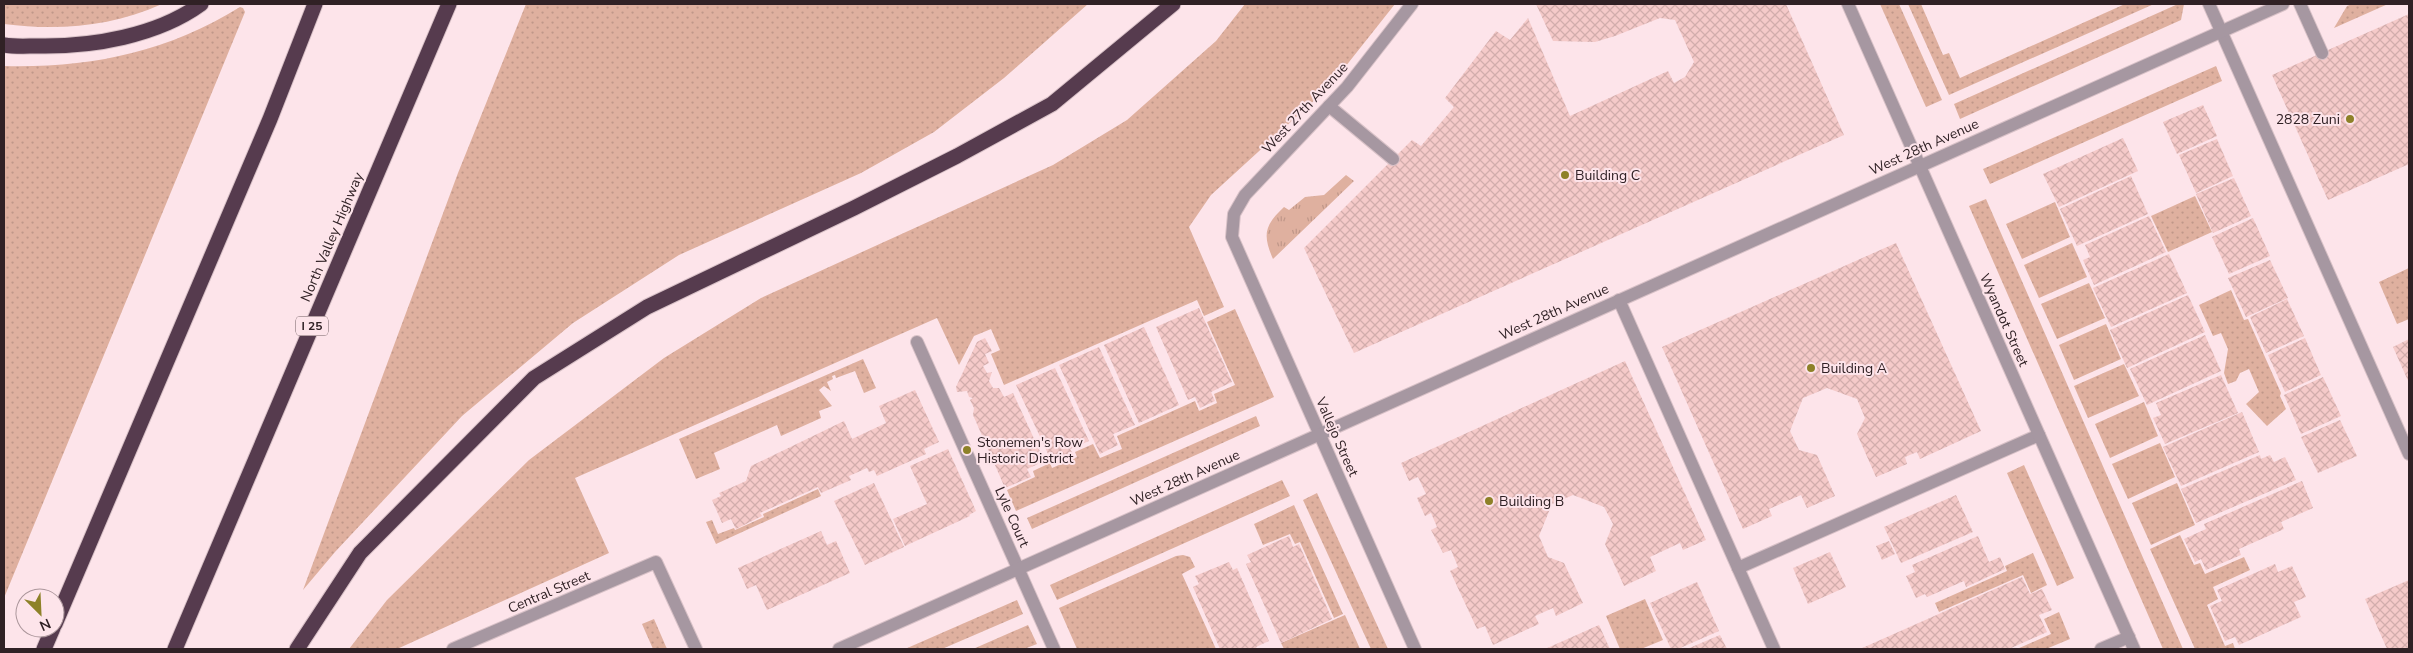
<svg xmlns="http://www.w3.org/2000/svg" width="2413" height="653" viewBox="0 0 2413 653" font-family="'Nunito Sans',sans-serif">
  <style>
    .grass { fill: url(#grass-dots) }
    .park { fill: url(#park-tufts) }
    .building { fill: url(#building-cross-hatch) }
    .lines { fill: none; stroke-linecap: round; stroke-linejoin: round }
    .lane-casing { stroke: #d8c1c7; stroke-width: 14 }
    .street-casing { stroke: #d8c1c7; stroke-width: 14 }
    .highway-casing { stroke: #d8c1c7; stroke-width: 17 }
    .lane { stroke: #a697a1; stroke-width: 12 }
    .street { stroke: #a697a1; stroke-width: 12 }
    .highway { stroke: #563b4e; stroke-width: 15 }
    .poi-dot { fill: #8d8128; stroke: #fde4ea; stroke-width: 2 }
    .labels { text-anchor: middle; dominant-baseline: central; stroke-width: 4; stroke-linejoin: round; paint-order: stroke }
    .shield { fill: #fde4ea; stroke: #6e5c60; stroke-width: 1 }
    .shield-label { font-size: 12px; font-weight: bold; fill: #302125 }
    .street-label { font-size: 14px; fill: #302125; stroke: #fde4ea }
    .poi-label { font-size: 14px; fill: #302125; stroke: #fde4ea; text-anchor: start }
  </style>
  <defs>
    <pattern id="grass-dots" width="8" height="8" patternUnits="userSpaceOnUse" patternTransform="scale(1.25)"><rect width="8" height="8" fill="#dfb09f"/><path d="M2 2h.1M6 6h.1" fill="none" stroke="#c09789" stroke-width="1.8" stroke-linecap="round"/></pattern>
    <pattern id="park-tufts" width="24" height="20" patternUnits="userSpaceOnUse" patternTransform="scale(1.25)"><rect width="24" height="20" fill="#dfb09f"/><path d="M3 7l-1-3M5 7V3M7 7l1-3M15 17l-1-3M17 17v-4M19 17l1-3" fill="none" stroke="#c09789"/></pattern>
    <pattern id="building-cross-hatch" width="8" height="8" patternUnits="userSpaceOnUse" patternTransform="scale(1.25)"><rect width="8" height="8" fill="#f5cac9"/><path d="M0 0l8 8M0 8l8-8" fill="none" stroke="#d2adac"/></pattern>
  </defs>
  <rect width="100%" height="100%" fill="#fde4ea"/>
  <g class="grass">
    <path d="M4,4H162C111,27 58,31 4,24Z"/>
    <path d="M526,4H1088L1004,78L934,132L861,173L679,255L573,323L462,416L335,552L303,590L458,173Z"/>
    <path d="M1245,4H1395L1330,86L1211,195L1189,227L1224,307L1204,316L1197,300L1004,385L991,354L1000,350L991,329L974,336L959,365L937,318L575,478L609,553L397,649H349L387,600L529,460L664,358L761,298L1053,165L1127,120L1216,41Z"/>
    <path d="M1880,4H1899L1942,100L1926,107Z"/>
    <path d="M1908,4H1921L1943,55L1949,53L1960,78L2125,4H2154L1949,95Z"/>
    <path d="M2178,4H2184L2181,20L1960,119L1954,104Z"/>
    <path d="M2352,4H2388L2334,28L2347,6Z"/>
    <path d="M240,7L243,8L245,12L4,598V66C89,68 166,53 240,7Z"/>
    <path d="M2216,66L2222,81L1990,184L1983,169Z"/>
    <path d="M2195,196L2212,232L2168,252L2151,216Z"/>
    <path d="M1986,199L2183,649H2163L1969,206Z"/>
    <path d="M2055,202L2070,237L2022,259L2006,224Z"/>
    <path d="M2072,243L2087,277L2039,298L2024,265Z"/>
    <path d="M2409,268V319L2397,324L2379,282Z"/>
    <path d="M2089,283L2105,318L2057,339L2041,304Z"/>
    <path d="M2231,290L2244,320L2248,319L2281,393L2280,396L2286,409L2267,426L2246,404L2259,392L2249,369L2240,373L2236,381L2228,384L2224,373L2228,349L2221,333L2213,336L2199,305Z"/>
    <path d="M1235,309L1274,397L1016,511L1007,490L1035,477L1033,471L1050,463L1052,468L1077,457L1075,452L1093,444L1100,458L1122,449L1117,436L1195,401L1199,411L1217,403L1214,394L1235,385L1207,322Z"/>
    <path d="M2106,324L2121,359L2074,380L2059,345Z"/>
    <path d="M863,359L876,388L864,393L855,371L836,378L835,375L832,376L833,379L827,382L831,391L824,386L819,390L832,406L819,411L821,418L781,436L777,425L714,453L720,469L696,479L679,439Z"/>
    <path d="M2124,364L2139,396L2088,418L2074,386Z"/>
    <path d="M2144,402L2158,436L2110,458L2095,424Z"/>
    <path d="M1256,416L1260,426L1032,529L1027,518Z"/>
    <path d="M2160,443L2175,477L2128,499L2112,464Z"/>
    <path d="M2024,465L2074,578L2057,586L2007,473Z"/>
    <path d="M1282,480L1290,496L1057,600L1050,585Z"/>
    <path d="M2177,483L2195,525L2151,545L2132,503Z"/>
    <path d="M818,489L821,496L716,544L706,522L712,520L718,534L734,528L735,530L764,517L763,514Z"/>
    <path d="M1317,493L1388,649H1371L1303,500Z"/>
    <path d="M1294,505L1343,614L1334,618L1300,542L1295,544L1290,534L1263,545L1254,524Z"/>
    <path d="M2180,535L2194,565L2200,563L2205,574L2244,557L2250,570L2213,587L2218,599L2207,605L2225,646L2233,643L2235,649H2195L2150,549Z"/>
    <path d="M2033,553L2047,585L2031,593L2023,575L1939,612L1935,603L2007,571L2005,566Z"/>
    <path d="M1183,555L1190,557L1195,567L1182,574L1216,649H1077L1059,608L1176,556Z"/>
    <path d="M1645,599L1663,640L1641,649H1620L1606,616Z"/>
    <path d="M1017,600L1023,614L942,649H905Z"/>
    <path d="M2059,612L2070,639L2046,649H2017L2051,634L2044,619Z"/>
    <path d="M1345,615L1360,649H1284L1281,643Z"/>
    <path d="M654,619L667,649H653L642,624Z"/>
    <path d="M1028,625L1037,644L1024,649H973Z"/>
  </g>
  <path class="park" d="M1346,175L1354,181L1273,259C1262,234 1265,225 1284,207L1289,210L1305,197L1324,195Z"/>
  <g class="building">
    <path d="M1536,4H1786L1844,135L1354,353L1304,248L1412,140L1421,146L1454,107L1445,98L1496,31L1510,40L1528,18L1570,116L1668,71L1674,83L1685,77L1694,62L1675,20L1660,18L1615,36L1595,42L1553,41Z"/>
    <path d="M2409,14V164L2328,200L2272,75Z"/>
    <path d="M2203,105L2217,136L2177,154L2163,122Z"/>
    <path d="M2123,138L2138,171L2059,207L2043,174Z"/>
    <path d="M2217,139L2233,176L2196,193L2179,155Z"/>
    <path d="M2131,176L2148,214L2077,246L2060,209Z"/>
    <path d="M2234,178L2251,216L2213,233L2196,194Z"/>
    <path d="M2149,216L2166,252L2094,285L2083,260L2090,257L2085,245Z"/>
    <path d="M2253,218L2270,256L2229,274L2212,237Z"/>
    <path d="M1896,243L1981,431L1920,459L1917,452L1905,457L1907,464L1876,477L1857,434L1865,418L1857,399L1827,388L1803,398L1790,431L1799,450L1817,455L1835,496L1807,508L1801,495L1769,509L1772,516L1743,529L1662,347Z"/>
    <path d="M2169,254L2187,293L2111,327L2093,288Z"/>
    <path d="M2270,260L2288,298L2246,317L2228,278Z"/>
    <path d="M2188,295L2205,332L2127,368L2110,330Z"/>
    <path d="M2287,299L2304,336L2266,353L2250,317Z"/>
    <path d="M1199,308L1232,382L1211,392L1215,401L1200,408L1195,397L1188,400L1156,327Z"/>
    <path d="M1144,327L1179,405L1139,423L1104,345Z"/>
    <path d="M2205,335L2221,371L2147,405L2130,369Z"/>
    <path d="M985,338L992,351L985,354L989,363L983,366L987,373L992,372L989,381L993,388H999L1004,397L1013,393L1042,456L1038,464L1027,469L1031,477L1005,488L973,415L974,408L970,400L973,398L969,397L967,391L957,392L956,387L977,342Z"/>
    <path d="M2305,338L2321,375L2285,392L2268,355Z"/>
    <path d="M2409,339V383L2393,347Z"/>
    <path d="M1099,347L1135,425L1113,434L1118,445L1100,454L1059,365Z"/>
    <path d="M1625,361L1706,540L1683,550L1680,543L1650,557L1656,571L1624,586L1605,544L1613,524L1604,507L1573,495L1552,504L1539,536L1548,557L1564,563L1583,603L1556,616L1553,608L1535,616L1539,624L1493,645L1485,626L1477,629L1450,571L1458,567L1451,550L1443,553L1431,530L1437,527L1431,513L1425,516L1417,498L1426,494L1418,477L1409,481L1401,463Z"/>
    <path d="M1055,368L1089,441L1070,449L1073,454L1058,463L1056,460L1052,462L1051,459L1055,458L1053,454L1049,456L1016,385Z"/>
    <path d="M2221,375L2238,413L2165,444L2153,418L2161,415L2156,403Z"/>
    <path d="M2323,377L2341,416L2301,434L2284,395Z"/>
    <path d="M915,390L939,442L924,449L926,454L877,476L874,470L869,472L867,468L849,476L851,480L821,493L818,487L760,513L762,516L736,529L731,519L722,523L712,500L721,496L719,493L746,481L751,466L844,421L852,439L886,423L879,406Z"/>
    <path d="M2242,412L2259,452L2181,486L2163,447Z"/>
    <path d="M2340,420L2357,456L2318,473L2301,437Z"/>
    <path d="M948,449L976,511L969,515L970,516L905,546L893,519L927,504L910,466Z"/>
    <path d="M2260,455L2261,459L2270,455L2274,462L2285,457L2296,480L2196,523L2181,489Z"/>
    <path d="M2302,481L2313,508L2281,522L2284,529L2239,549L2241,555L2206,570L2201,559L2195,562L2184,539L2206,529L2204,524Z"/>
    <path d="M874,483L904,547L865,565L834,501Z"/>
    <path d="M1956,495L1973,532L1901,563L1884,527Z"/>
    <path d="M821,531L827,545L836,541L850,573L767,610L756,585L747,589L738,568Z"/>
    <path d="M1289,536L1293,547L1299,544L1332,619L1281,643L1246,564L1251,562L1247,555Z"/>
    <path d="M1978,536L1989,562L2000,557L2005,569L1966,587L1964,581L1927,597L1925,594L1916,598L1906,576L1915,572L1912,565Z"/>
    <path d="M1889,541L1895,554L1882,560L1876,546Z"/>
    <path d="M1830,552L1846,587L1808,604L1793,568Z"/>
    <path d="M1229,562L1233,570L1237,568L1269,641L1256,647L1257,649H1220L1193,587L1199,584L1195,576Z"/>
    <path d="M2275,564L2278,572L2292,566L2306,597L2294,602L2301,617L2239,645L2235,637L2225,641L2210,606L2222,601L2217,590Z"/>
    <path d="M2022,577L2030,594L2042,589L2052,610L2039,615L2047,632L2009,649H1860Z"/>
    <path d="M2409,580V649H2387L2365,599Z"/>
    <path d="M1697,582L1719,631L1678,649H1671L1650,603Z"/>
    <path d="M1599,625L1610,649H1545Z"/>
    <path d="M1720,635L1727,649H1687Z"/>
  </g>
  <g class="lines">
    <g class="lane-casing">
      <g id="lane">
        <path d="M2209,4L2409,454"/>
        <path d="M2300,4L2322,53"/>
        <path d="M1329,106L1393,159"/>
        <path d="M1619,300L1774,649"/>
        <path d="M917,342L1054,649"/>
        <path d="M1738,568L2039,435"/>
        <path d="M2101,649L2129,637"/>
      </g>
    </g>
    <g class="street-casing">
      <g id="street">
        <path d="M1412,4L1347,87L1245,195L1234,214L1232,237L1415,649"/>
        <path d="M1848,4L2134,649"/>
        <path d="M453,649L656,562L696,649"/>
        <path d="M839,649L2283,4"/>
      </g>
    </g>
    <g class="highway-casing">
      <g id="highway">
        <path d="M4,45C15,47 27,46 38,46C92,47 157,36 201,4"/>
        <path d="M55,624L270,119L315,4"/>
        <path d="M44,649L53,628"/>
        <path d="M175,649L449,4"/>
        <path d="M297,649L360,553L534,378L647,307L854,208L957,156L1052,104L1173,4"/>
      </g>
    </g>
    <use href="#lane" class="lane"/>
    <use href="#street" class="street"/>
    <use href="#highway" class="highway"/>
  </g>
  <g class="poi-dot">
    <circle cx="2350" cy="119" r="5"/>
    <circle cx="1565" cy="175" r="5"/>
    <circle cx="1811" cy="368" r="5"/>
    <circle cx="967" cy="450" r="5"/>
    <circle cx="1489" cy="501" r="5"/>
  </g>
  <g class="labels">
    <rect class="shield" x="296" y="316.5" width="32" height="19" rx="4"/>
    <g class="shield-label">
      <text x="312" y="326">I 25</text>
    </g>
    <g class="street-label">
      <text transform="translate(1305 108) rotate(-47)">West 27th Avenue</text>
      <text transform="translate(1924 147) rotate(-24)">West 28th Avenue</text>
      <text transform="translate(332 237) rotate(-67)">North Valley Highway</text>
      <text transform="translate(1554 312) rotate(-24)">West 28th Avenue</text>
      <text transform="translate(2004 320) rotate(66)">Wyandot Street</text>
      <text transform="translate(1337 437) rotate(66)">Vallejo Street</text>
      <text transform="translate(1185 478) rotate(-24)">West 28th Avenue</text>
      <text transform="translate(1012 517) rotate(66)">Lyle Court</text>
      <text transform="translate(549 592) rotate(-23)">Central Street</text>
    </g>
    <g class="poi-label">
      <text x="2340" y="119" text-anchor="end">2828 Zuni</text>
      <text x="1575" y="175">Building C</text>
      <text x="1821" y="368">Building A</text>
      <text x="977" y="442">Stonemen's Row<tspan x="977" dy="16">Historic District</tspan></text>
      <text x="1499" y="501">Building B</text>
    </g>
  </g>
  <rect width="2413" height="653" fill="none" stroke="#302125" stroke-width="10"/>
  <g transform="translate(40 613) rotate(156)"><circle r="24" fill="#fde4ea" stroke="#ab969b"/>
  <path d="M0-4L9 19L0 12L-9 19Z" fill="#8d8128"/>
  <text y="-8" font-size="14" font-weight="bold" text-anchor="middle" fill="#302125">N</text>
  </g>
</svg>
